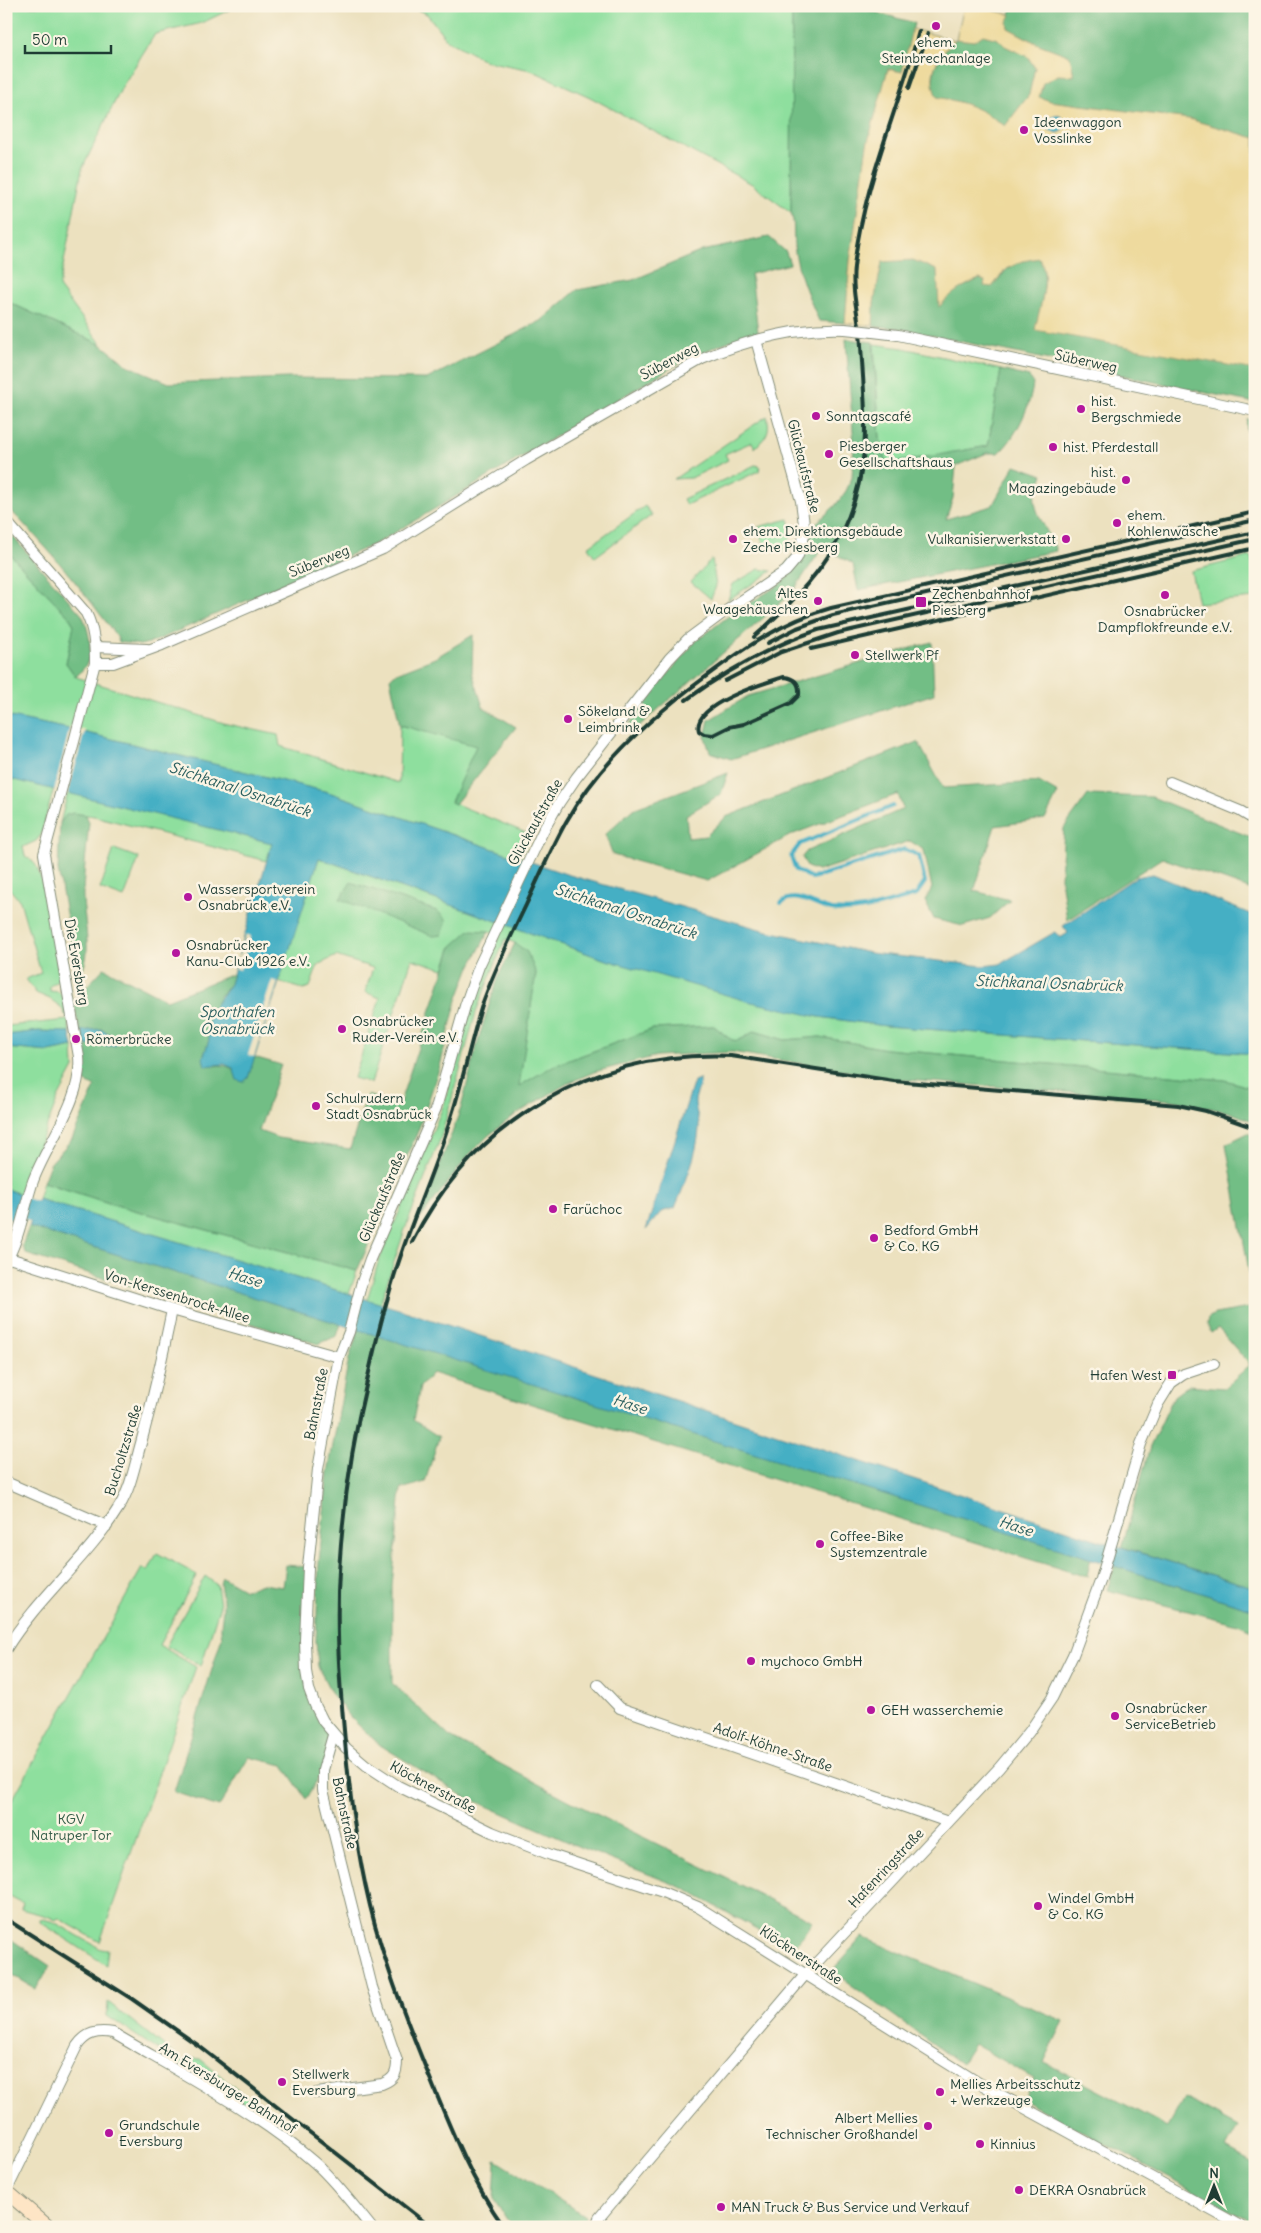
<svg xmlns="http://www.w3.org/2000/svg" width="1261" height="2233" viewBox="0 0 1261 2233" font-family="Delius,sans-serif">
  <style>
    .green { fill: #8edf9e; stroke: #568e69 }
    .forest { fill: #72be85; stroke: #487e5c }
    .sand { fill: #eeda9e; stroke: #868c69 }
    .water { fill: #45afc4; stroke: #32767c }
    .pier { fill: #ece1bf }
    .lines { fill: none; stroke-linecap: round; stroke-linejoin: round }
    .stream { stroke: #45afc4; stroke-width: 4 }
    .river { stroke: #45afc4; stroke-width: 21 }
    .street-casing { stroke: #868f7a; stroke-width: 12 }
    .secondary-casing { stroke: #868f7a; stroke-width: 16 }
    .street { stroke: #fff; stroke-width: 10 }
    .secondary { stroke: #fee5c5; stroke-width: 14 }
    .rail { stroke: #1f3d34; stroke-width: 4 }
    .street-bridge-casing { stroke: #868f7a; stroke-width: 12; stroke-linecap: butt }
    .street-bridge { stroke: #fff; stroke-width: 10 }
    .poi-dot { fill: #b5179e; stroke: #fcf5e5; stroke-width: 2 }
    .labels { text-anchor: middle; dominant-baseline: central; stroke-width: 5; stroke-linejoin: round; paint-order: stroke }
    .poi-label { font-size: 14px; fill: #1f3d34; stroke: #fcf5e5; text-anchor: start }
    .street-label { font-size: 14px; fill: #1f3d34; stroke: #fcf5e5 }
    .park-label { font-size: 14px; fill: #355d49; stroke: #fcf5e5 }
    .water-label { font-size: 15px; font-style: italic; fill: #2a5f5f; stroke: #fcf5e5 }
  </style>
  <rect width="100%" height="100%" fill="#fcf5e5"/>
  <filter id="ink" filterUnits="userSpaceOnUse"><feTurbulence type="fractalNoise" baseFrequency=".02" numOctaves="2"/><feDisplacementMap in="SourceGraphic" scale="10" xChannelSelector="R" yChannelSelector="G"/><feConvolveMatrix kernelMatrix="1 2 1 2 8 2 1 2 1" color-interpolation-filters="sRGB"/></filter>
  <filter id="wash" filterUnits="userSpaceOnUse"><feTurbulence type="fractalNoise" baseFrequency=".0096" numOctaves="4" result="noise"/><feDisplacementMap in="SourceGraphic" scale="20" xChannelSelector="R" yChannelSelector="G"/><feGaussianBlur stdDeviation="1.12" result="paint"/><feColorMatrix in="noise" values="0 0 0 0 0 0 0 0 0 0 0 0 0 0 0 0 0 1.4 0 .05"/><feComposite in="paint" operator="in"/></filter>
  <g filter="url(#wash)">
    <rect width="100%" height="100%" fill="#ece1bf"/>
    <g class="green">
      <path d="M6,6H237L202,23L155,34L122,87L82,169L59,287L102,345L6,301Z"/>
      <path d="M409,6H792L791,213L752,184L590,97L531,70L486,61L447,40L427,14Z"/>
      <path d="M874,344L903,348L1001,370L988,446L887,465L880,439Z"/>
      <path d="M767,416C771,432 766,437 755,448L752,442L725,454L728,460L691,478L674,479Z"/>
      <path d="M755,465L760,466L759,471L686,505L683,499Z"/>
      <path d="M645,506L652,515L595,557L588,547Z"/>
      <path d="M789,519C791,527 792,535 790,543C786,554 773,555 765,545C762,541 760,533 758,527Z"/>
      <path d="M6,550L69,617L74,625L66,663L76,677L227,724L278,735L280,746L399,783L400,725L477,745L451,802L531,835L520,858L328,792L79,731L6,716Z"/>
      <path d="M1251,556L1255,575V598L1198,603L1191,571Z"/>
      <path d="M712,559L716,586L711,599L691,582Z"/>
      <path d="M759,569L772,571L728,600L733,584Z"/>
      <path d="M6,778L54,788L41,835L36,841L23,847L25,856C31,859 36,864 38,870C50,901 53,941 59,973V980L50,986V991L59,992L64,998L70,1032L38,1031L6,1035V1026L68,1020L61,1007L50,999L36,993L26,979L41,973L20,901L6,885Z"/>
      <path d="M68,792L272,843L267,861L94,816C79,814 70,811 60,823Z"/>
      <path d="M114,849L139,858L124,898L100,889Z"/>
      <path d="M319,858L603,959L819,1017L886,1026L1255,1054V1089L1225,1080L886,1049L820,1037L785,1040L754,1031C732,1047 733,1041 714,1026L653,1029L553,1066L518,1087L536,973L515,943L505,939L477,1009L441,1137L404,1232L380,1304L367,1300L378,1263L444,1104L471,1008L499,936L489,931L452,946L444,969L412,959L371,1083L354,1078L380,998L365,992L373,968L336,956L318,965L310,987L303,989L278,982Z"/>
      <path d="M73,1047L74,1068L58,1098L20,1194L6,1189V1048L49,1052Z"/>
      <path d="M43,1182L112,1204L357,1271L349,1294L38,1199Z"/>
      <path d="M157,1553L197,1575L159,1645L196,1667L100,1942L58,1918L56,1920C45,1914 33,1913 21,1909L23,1903L6,1894V1811L142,1568L148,1571Z"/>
      <path d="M205,1576L217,1585L220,1605L201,1666L166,1646Z"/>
      <path d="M43,1919L54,1922L101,1949L108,1950L106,1965L40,1922V1920Z"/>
      <path d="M108,2002L185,2063L182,2066L107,2016Z"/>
      <path d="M188,2058L200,2059L285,2129L190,2070L194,2062Z"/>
    </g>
    <g class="forest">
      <path d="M792,6H865L868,10L914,23L902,72L888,69L867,145L850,261L845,323L819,321C809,298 797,271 794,245C793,234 795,224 791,213Z"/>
      <path d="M1013,6H1255V138L1189,119L1050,101L1039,97L1043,83L1058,75L1074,76L1070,56L1036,43L1008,28L1007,22Z"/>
      <path d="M983,35L998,39L1005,46L1028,57L1035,68L1029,95L1005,126C980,108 967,103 937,97L932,86L935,67L944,50L956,39L974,41Z"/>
      <path d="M769,237L786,252L790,264L751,274L758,332C726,340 698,354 669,369L379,542L153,642L140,645L119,642L117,637C84,591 47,546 6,506V301L102,345L127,365L169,383L287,378L427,379L541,321L577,290L633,280L702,251Z"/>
      <path d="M1039,258C1051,277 1039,308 1036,329L1255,369V403L897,328L873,326L874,302L882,262L913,260L937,270L940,306L951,293L979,279L985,281L999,280C1009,263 1020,261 1039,258Z"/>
      <path d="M846,339L873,342L880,439L887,464L988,446L1001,370L1029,377L1033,382C1032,404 1015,439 999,453H987L956,466L953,498L946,519L992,506L1015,465L1043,475C1041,481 1036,488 1035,494C1032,512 1051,534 1056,551L858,590L853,564L823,547L791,594L631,733L626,729L653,692L694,643L726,618L779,585L789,576L807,549L812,527L835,506L846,491L852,478L854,444Z"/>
      <path d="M1247,419L1255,420V449C1249,439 1245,430 1247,419Z"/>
      <path d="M6,529L82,615C88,627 93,647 88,661C86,667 79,673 76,677L66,663L74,625L69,617L6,550Z"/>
      <path d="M473,635L472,672L483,707L516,727L455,804L451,802L476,746L400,725L390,678L394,674L435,658Z"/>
      <path d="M932,642L934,694L731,759L710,752L705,737L709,720L748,696Z"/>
      <path d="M918,742L943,788L1039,782L1058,793L1045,819L995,826L974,891L1010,900L990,918L963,926L934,919L925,901L932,888L924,850L910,841L818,871L807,867L802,857L807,851L903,809L898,794L791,835L707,881L613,855L605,834L633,809L728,773L721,794L686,815L688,838L706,836L726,817Z"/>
      <path d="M1088,795L1152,797L1255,839V891L1162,858L1067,920L1061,878L1064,828Z"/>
      <path d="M73,813L86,815L89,822C87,845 84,868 83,892C82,915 94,953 81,972L77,973L58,870L60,823L66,815Z"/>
      <path d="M351,882L437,911L447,920L442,935L433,936L340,899Z"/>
      <path d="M470,930L489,931L469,969L456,1003L440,1066L418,1131L357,1271L112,1204L43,1182L50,1164L72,1139L95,1087L84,1081L85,1064L82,1045L115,1046L107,1032L101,1029L80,1031C78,1022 74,1009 75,1000C75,998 100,973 104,968L167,1000L233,974L230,984L220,996L208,1025L209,1040L203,1058L213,1066C229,1063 235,1071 248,1078L254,1057L281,1065L259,1131L278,1138L350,1149L367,1095L399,1105L452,946Z"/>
      <path d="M515,943L527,952L536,973L519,1086L553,1066L653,1029L714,1026C733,1041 733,1047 754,1031L785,1040L820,1037L886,1049L1225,1080L1255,1089V1122L1229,1112L1171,1100L894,1079L732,1052L657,1056L594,1072L568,1083L515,1115L489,1135L468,1156L420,1219L461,1108L478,1041L489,1005L500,973Z"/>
      <path d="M1248,1133L1255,1136V1304L1226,1144Z"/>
      <path d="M29,1227L341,1324L337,1336L318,1344L26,1254L22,1246Z"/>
      <path d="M1255,1307V1588L1122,1547L1150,1447L1174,1396L1189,1385L1224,1388L1250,1365L1218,1328L1211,1333L1207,1324L1208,1318L1215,1314Z"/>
      <path d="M359,1329L1091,1557L1087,1577L432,1373L420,1387L413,1420L439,1437L425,1482L401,1489L392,1586V1683L450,1737L572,1802L813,1921L793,1949L681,1887L582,1848L462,1795L380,1745L352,1719L332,1694L318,1667L316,1641L319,1562L328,1472L349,1358Z"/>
      <path d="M286,1565L308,1567L309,1689L333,1735L323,1770L306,1799L283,1765L249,1757L219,1807L174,1792L222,1637C219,1625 224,1613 223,1600C222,1591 218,1585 222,1577L245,1590L262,1584L283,1587Z"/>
      <path d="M1115,1566L1255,1610V1631L1238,1624L1107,1590Z"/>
      <path d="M6,1936L50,1966L36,1989L6,1971Z"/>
      <path d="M862,1937L1064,2021L1044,2062L1168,2127L1184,2098L1238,2127L1226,2149L1255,2165V2224L1023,2100L1034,2079L974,2044L961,2064L832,1971Z"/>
      <path d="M496,2160L585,2216L584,2227H512L494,2200Z"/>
    </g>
    <path class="sand" d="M964,6H985V8L1011,15L1007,22L1008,28L1036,43L1070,56L1074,76L1058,75L1043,83L1039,97L1050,101L1189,119L1255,138V370L1035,330C1039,308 1052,277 1039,258L1023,261L1006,269L992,287L984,286L985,281L979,279C963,286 951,293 939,307L937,270L913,260L882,262L874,302L873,326L845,323L850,261L867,145L888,69L902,72L912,29L955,40C938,55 926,74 937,97C967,103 980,108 1005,126L1029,95L1035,68L1028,57L1005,46L998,39L983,35L974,41L956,39Z"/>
    <g class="water">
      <circle cx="1056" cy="124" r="9"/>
      <path d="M6,716L79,731L328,792L566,874L763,930L870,953L983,966L1000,964L1055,932L1060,938L1068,933L1063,926L1136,877L1153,874L1255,916V1054L886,1026L819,1017L747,1001L603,959L319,858L248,1078L243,1082L237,1080L233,1068L224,1064L205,1066L203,1058L209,1040L208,1025L212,1010L230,984L272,843L6,778Z"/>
      <path d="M100,1029L117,1038V1043L115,1046L82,1045L80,1031Z"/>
      <path d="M38,1031L70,1032L73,1047L49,1052L6,1048V1035Z"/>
      <path d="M699,1079C702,1086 695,1094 695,1102C695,1110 700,1119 699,1129C697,1156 685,1183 675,1208L661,1212L646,1230L694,1081Z"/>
      <path d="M6,1189L20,1194L12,1220L6,1218Z"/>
      <path d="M38,1199L405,1311L1098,1540L1255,1588V1610L29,1227Z"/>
    </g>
    <g class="pier">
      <path d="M70,726L85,730L68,794L54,791Z"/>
      <path d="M246,934L251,936L240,970L235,968Z"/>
      <path d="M272,980L278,982L254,1057L248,1055Z"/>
    </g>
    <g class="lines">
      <path class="stream" d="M781,903C796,890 815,907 832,910C861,914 888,903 916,895L925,882L919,856L905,849L812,878L796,870L791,856L800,844L893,806"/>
      <path class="river" d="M6,1203L62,1220"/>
    </g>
  </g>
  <g filter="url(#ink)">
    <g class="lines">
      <g class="street-casing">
        <g id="street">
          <path d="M873,332L898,335L1255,411"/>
          <path d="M756,340L801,501L805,532L801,548L797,558L786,571L723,613L688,639L669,659L576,778L559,803L543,831L479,966L465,1006L436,1108L370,1259L361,1285L349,1332L339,1357L318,1469L308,1567L305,1640L306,1671L309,1689L315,1705L323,1721L346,1748L366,1765L398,1786L492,1832L551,1855L660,1891L698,1907L979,2083L1242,2227"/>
          <path d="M6,521L86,613C94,629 95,645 95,663L44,854L79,1057C83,1099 47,1143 33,1181C25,1204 19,1241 6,1261"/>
          <path d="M95,647L147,649"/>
          <path d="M95,663H113L162,645L383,549L526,460L702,359C747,340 796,327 845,329"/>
          <path d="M1170,782L1240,811L1255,820"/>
          <path d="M6,1257L172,1310L339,1357"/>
          <path d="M6,1482L107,1526"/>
          <path d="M6,1649C38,1597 87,1559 119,1507C131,1488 135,1464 141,1443C153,1399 163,1354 172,1310"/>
          <path d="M598,1685L620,1708L948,1822"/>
          <path d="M317,2093L382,2084C394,2079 397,2074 397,2061L372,1987L323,1790V1770L333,1735"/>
          <path d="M6,2192L77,2046C86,2033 97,2030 113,2033C179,2072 258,2113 315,2163C336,2182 353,2205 371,2227"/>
          <path d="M596,2227L599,2218L609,2206L805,1975L999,1768L1029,1732L1052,1698L1073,1655L1101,1579L1141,1444L1158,1404L1171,1383L1184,1374L1214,1364"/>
        </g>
      </g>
      <g class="secondary-casing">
        <path id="secondary" d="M6,2191L48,2227"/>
      </g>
      <use href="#street" class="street"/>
      <use href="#secondary" class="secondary"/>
      <g class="rail">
        <path d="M909,88L928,33"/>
        <path d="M754,637C814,584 856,535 864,451C867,416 863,381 861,346C860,319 851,294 854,267C863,186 898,110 919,31"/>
        <path d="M768,643L797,628L833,615L1251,521"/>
        <path d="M811,649L1255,548"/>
        <path d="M784,677C795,678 800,683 799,695L791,703L744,724L729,727L713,735L704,734L699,731C691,705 764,683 784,677Z"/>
        <path d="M725,681L781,652L838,633L1255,539"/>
        <path d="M686,700C728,670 770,646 818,630L1255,532"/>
        <path d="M412,1242C474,1120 595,1050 731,1056L894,1081L1178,1105L1206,1111L1255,1128"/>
        <path d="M6,1919L132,1999L199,2046L431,2227"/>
        <path d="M504,2227C470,2179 449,2125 427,2071C410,2029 393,1986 380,1942C362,1884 353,1823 347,1763C341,1700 335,1634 339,1571C343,1507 352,1443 367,1381C377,1336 388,1292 403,1249C419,1203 439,1158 453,1111C464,1076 471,1040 482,1005C494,971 510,938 526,905C539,877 551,849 566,822C598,765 651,717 704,678C744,648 783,621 831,608L1255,512"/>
      </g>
      <g class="street-bridge-casing">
        <path id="street-bridge" d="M845,329L873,332"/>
      </g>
      <use href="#street-bridge" class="street-bridge"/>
    </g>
  </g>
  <g class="poi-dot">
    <circle cx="936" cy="26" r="5"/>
    <circle cx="1024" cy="130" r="5"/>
    <circle cx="1081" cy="409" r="5"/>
    <circle cx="816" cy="416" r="5"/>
    <circle cx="1053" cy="447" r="5"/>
    <circle cx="829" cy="454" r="5"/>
    <circle cx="1126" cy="480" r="5"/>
    <circle cx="1117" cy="523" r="5"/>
    <circle cx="733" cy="539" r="5"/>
    <circle cx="1066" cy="539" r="5"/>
    <circle cx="1165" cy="595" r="5"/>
    <circle cx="818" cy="601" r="5"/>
    <rect x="915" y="596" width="12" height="12" rx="2.5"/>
    <circle cx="855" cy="655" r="5"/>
    <circle cx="568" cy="719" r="5"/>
    <circle cx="188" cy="897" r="5"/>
    <circle cx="176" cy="953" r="5"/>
    <circle cx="342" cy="1029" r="5"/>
    <circle cx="76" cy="1039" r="5"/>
    <circle cx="316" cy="1106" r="5"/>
    <circle cx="553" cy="1209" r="5"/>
    <circle cx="874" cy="1238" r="5"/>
    <rect x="1167" y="1370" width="10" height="10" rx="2.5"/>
    <circle cx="820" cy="1544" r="5"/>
    <circle cx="751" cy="1661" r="5"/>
    <circle cx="871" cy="1710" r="5"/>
    <circle cx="1115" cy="1716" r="5"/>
    <circle cx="1038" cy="1906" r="5"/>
    <circle cx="282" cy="2082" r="5"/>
    <circle cx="940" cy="2092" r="5"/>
    <circle cx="928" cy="2126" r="5"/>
    <circle cx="109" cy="2133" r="5"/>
    <circle cx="980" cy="2144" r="5"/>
    <circle cx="1019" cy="2190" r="5"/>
    <circle cx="721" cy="2207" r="5"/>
  </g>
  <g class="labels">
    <g class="poi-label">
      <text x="936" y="42" text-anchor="middle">ehem.<tspan x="936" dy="16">Steinbrechanlage</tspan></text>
      <text x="1034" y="122">Ideenwaggon<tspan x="1034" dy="16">Vosslinke</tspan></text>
      <text x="1091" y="401">hist.<tspan x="1091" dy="16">Bergschmiede</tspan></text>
      <text x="826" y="416">Sonntagscafé</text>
      <text x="839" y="446">Piesberger<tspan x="839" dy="16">Gesellschaftshaus</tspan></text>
      <text x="1063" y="447">hist. Pferdestall</text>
      <text x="1116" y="472" text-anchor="end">hist.<tspan x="1116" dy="16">Magazingebäude</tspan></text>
      <text x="1127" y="515">ehem.<tspan x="1127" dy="16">Kohlenwäsche</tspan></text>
      <text x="743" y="531">ehem. Direktionsgebäude<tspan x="743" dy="16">Zeche Piesberg</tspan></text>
      <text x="1056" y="539" text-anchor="end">Vulkanisierwerkstatt</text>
      <text x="808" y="593" text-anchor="end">Altes<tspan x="808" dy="16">Waagehäuschen</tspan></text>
      <text x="932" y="594">Zechenbahnhof<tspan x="932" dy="16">Piesberg</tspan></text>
      <text x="1165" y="611" text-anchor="middle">Osnabrücker<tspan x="1165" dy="16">Dampflokfreunde e.V.</tspan></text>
      <text x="865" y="655">Stellwerk Pf</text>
      <text x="578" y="711">Sökeland &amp;<tspan x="578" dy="16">Leimbrink</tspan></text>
      <text x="198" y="889">Wassersportverein<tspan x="198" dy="16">Osnabrück e.V.</tspan></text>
      <text x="186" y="945">Osnabrücker<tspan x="186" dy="16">Kanu-Club 1926 e.V.</tspan></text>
      <text x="352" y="1021">Osnabrücker<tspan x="352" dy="16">Ruder-Verein e.V.</tspan></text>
      <text x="86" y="1039">Römerbrücke</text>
      <text x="326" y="1098">Schulrudern<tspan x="326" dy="16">Stadt Osnabrück</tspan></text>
      <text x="563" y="1209">Farüchoc</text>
      <text x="884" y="1230">Bedford GmbH<tspan x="884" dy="16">&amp; Co. KG</tspan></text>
      <text x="1162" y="1375" text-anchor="end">Hafen West</text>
      <text x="830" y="1536">Coffee-Bike<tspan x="830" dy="16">Systemzentrale</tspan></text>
      <text x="761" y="1661">mychoco GmbH</text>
      <text x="1125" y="1708">Osnabrücker<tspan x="1125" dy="16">ServiceBetrieb</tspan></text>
      <text x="881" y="1710">GEH wasserchemie</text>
      <text x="1048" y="1898">Windel GmbH<tspan x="1048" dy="16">&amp; Co. KG</tspan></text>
      <text x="292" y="2074">Stellwerk<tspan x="292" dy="16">Eversburg</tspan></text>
      <text x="950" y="2084">Mellies Arbeitsschutz<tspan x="950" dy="16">+ Werkzeuge</tspan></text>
      <text x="918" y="2118" text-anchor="end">Albert Mellies<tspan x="918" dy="16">Technischer Großhandel</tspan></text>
      <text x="119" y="2125">Grundschule<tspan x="119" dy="16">Eversburg</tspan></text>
      <text x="990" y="2144">Kinnius</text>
      <text x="1029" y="2190">DEKRA Osnabrück</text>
      <text x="731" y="2207">MAN Truck &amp; Bus Service und Verkauf</text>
    </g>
    <g class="street-label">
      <text transform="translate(669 361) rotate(-28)">Süberweg</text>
      <text transform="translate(1086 361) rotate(12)">Süberweg</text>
      <text transform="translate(804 466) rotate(76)">Glückaufstraße</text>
      <text transform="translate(319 561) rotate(-22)">Süberweg</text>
      <text transform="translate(535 822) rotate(-61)">Glückaufstraße</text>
      <text transform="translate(77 962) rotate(80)">Die Eversburg</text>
      <text transform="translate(382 1197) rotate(-67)">Glückaufstraße</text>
      <text transform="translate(177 1296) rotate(17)">Von-Kerssenbrock-Allee</text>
      <text transform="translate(316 1404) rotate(-79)">Bahnstraße</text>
      <text transform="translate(123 1450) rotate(-73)">Bucholtzstraße</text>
      <text transform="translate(773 1747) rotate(19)">Adolf-Köhne-Straße</text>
      <text transform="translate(433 1787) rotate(28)">Klöcknerstraße</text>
      <text transform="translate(345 1813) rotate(78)">Bahnstraße</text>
      <text transform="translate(886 1868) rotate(-47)">Hafenringstraße</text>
      <text transform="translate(801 1955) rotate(33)">Klöcknerstraße</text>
      <text transform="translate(228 2088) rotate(32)">Am Eversburger Bahnhof</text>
    </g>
    <g class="park-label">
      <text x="71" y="1819">KGV<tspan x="71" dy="16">Natruper Tor</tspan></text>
    </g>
    <g class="water-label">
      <text transform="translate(240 789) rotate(18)">Stichkanal Osnabrück</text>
      <text transform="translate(626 911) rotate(18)">Stichkanal Osnabrück</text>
      <text transform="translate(1049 983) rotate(2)">Stichkanal Osnabrück</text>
      <text x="237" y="1011">Sporthafen<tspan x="237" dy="17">Osnabrück</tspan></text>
      <text transform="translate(245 1277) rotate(17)">Hase</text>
      <text transform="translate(630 1404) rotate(18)">Hase</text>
      <text transform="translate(1016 1526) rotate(18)">Hase</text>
    </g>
  </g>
  <rect width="1261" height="2233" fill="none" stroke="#fcf5e5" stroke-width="25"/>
  <g transform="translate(1214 2186)" stroke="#fcf5e5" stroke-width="4" paint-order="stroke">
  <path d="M0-4L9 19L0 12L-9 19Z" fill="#1f3d34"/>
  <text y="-8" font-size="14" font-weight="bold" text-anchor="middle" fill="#1f3d34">N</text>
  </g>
  <path d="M25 45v8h86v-8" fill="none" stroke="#1f3d34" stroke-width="2.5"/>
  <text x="32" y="45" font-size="15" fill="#1f3d34" stroke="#fcf5e5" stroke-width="4" paint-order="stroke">50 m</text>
</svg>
